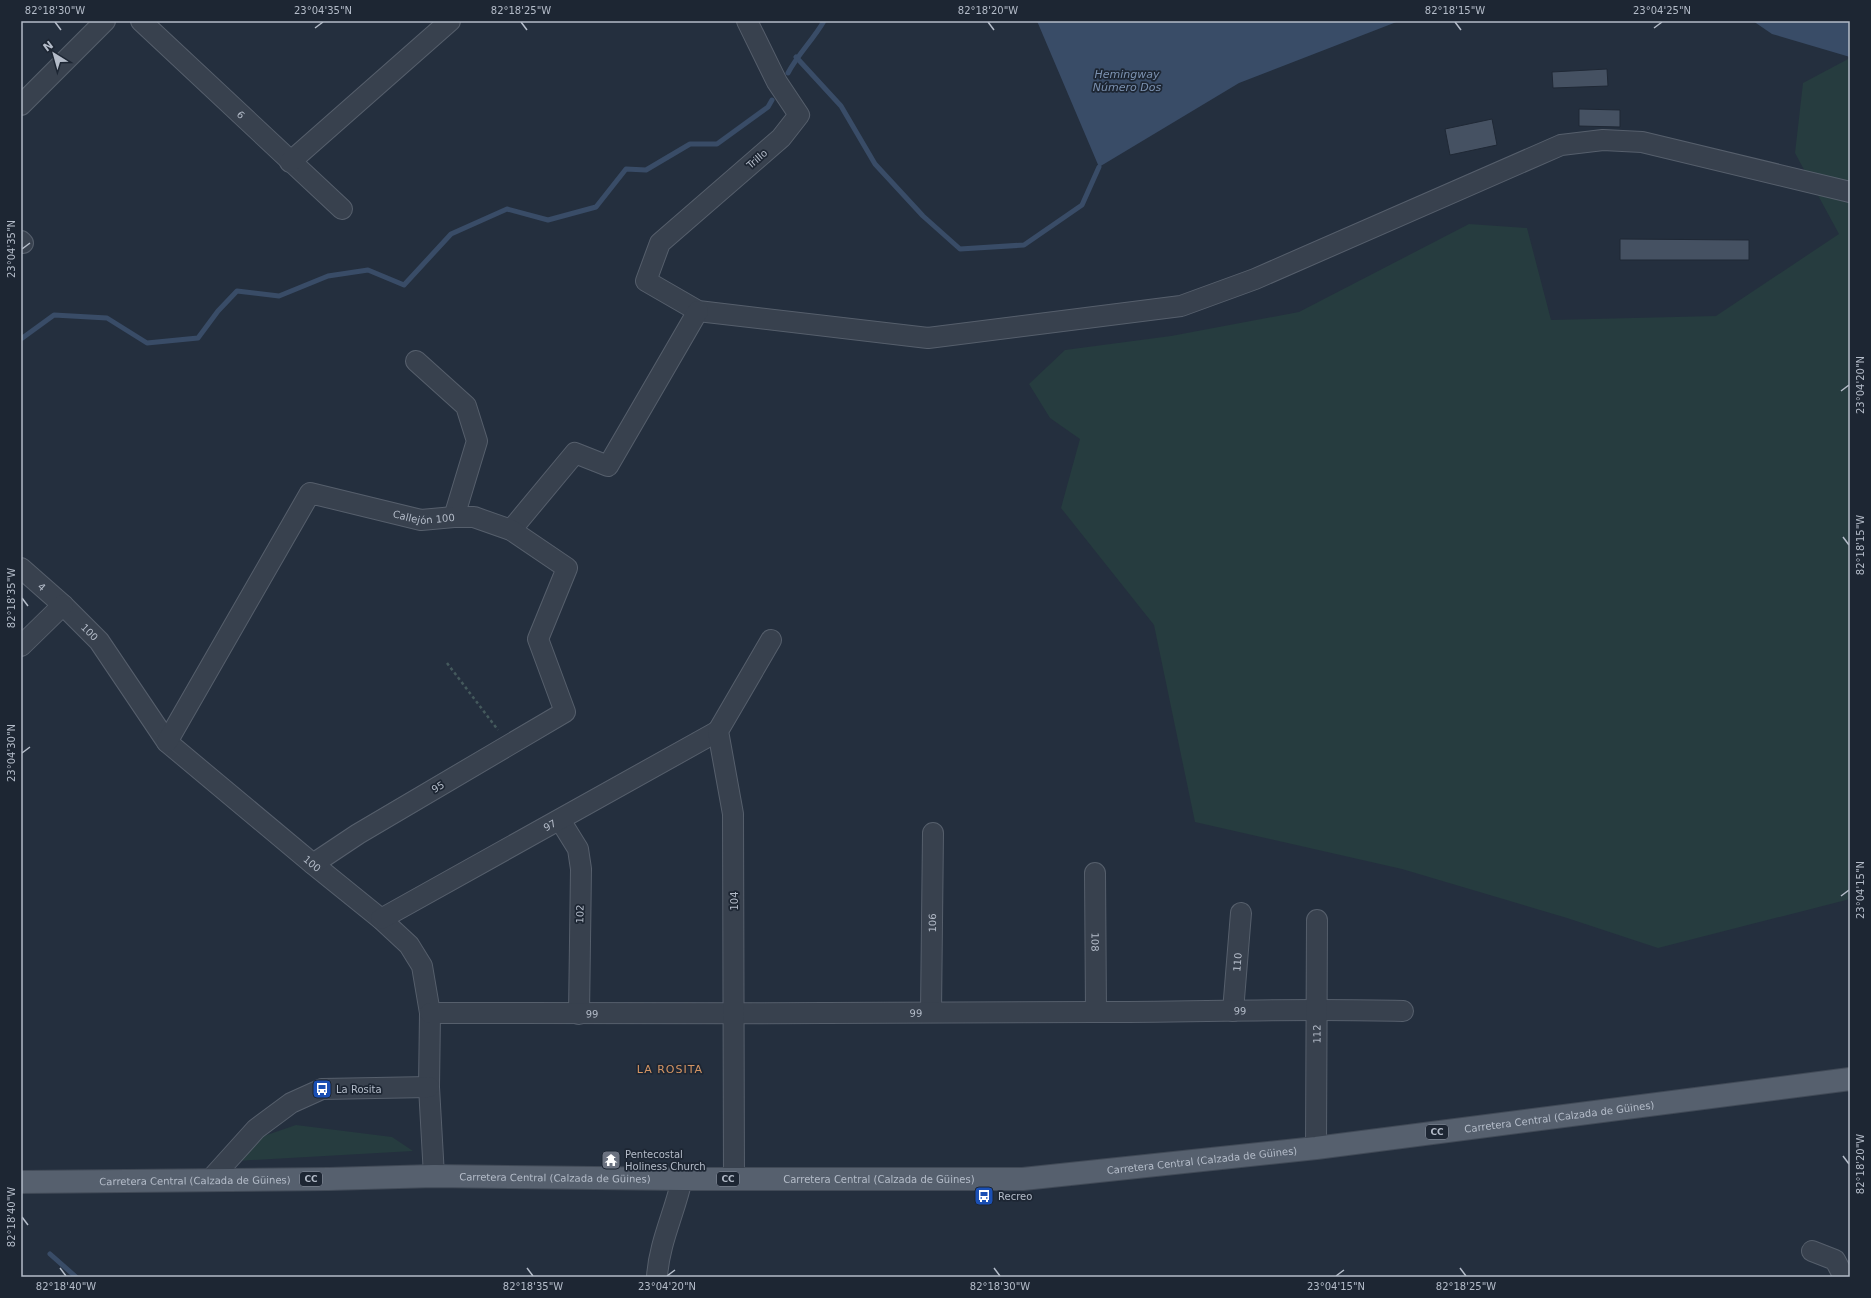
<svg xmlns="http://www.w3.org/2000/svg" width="1871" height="1298" viewBox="0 0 1871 1298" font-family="'DejaVu Sans',sans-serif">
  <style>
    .green { fill: #263c3f }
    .water { fill: #394c67 }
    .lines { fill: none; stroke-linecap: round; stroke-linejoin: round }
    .stream { stroke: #394c67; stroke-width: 5 }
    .building { fill: #455162; stroke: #1f2835 }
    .minor-casing { stroke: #565f6c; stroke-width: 22 }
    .major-casing { stroke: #414a57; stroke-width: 24 }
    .path { stroke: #44595c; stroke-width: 2.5; stroke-dasharray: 3 3; stroke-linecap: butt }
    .minor { stroke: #38414e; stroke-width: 20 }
    .major { stroke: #56606e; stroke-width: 22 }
    .ticks { fill: none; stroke: #b4bcc9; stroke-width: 1.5 }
    .labels { text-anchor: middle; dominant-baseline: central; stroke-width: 3.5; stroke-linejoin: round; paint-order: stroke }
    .shield { fill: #1d2633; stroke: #878f9c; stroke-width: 1 }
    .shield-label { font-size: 9px; font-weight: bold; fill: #b4bcc9 }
    .street-label { font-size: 10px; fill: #b4bcc9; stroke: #1d2633 }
    .poi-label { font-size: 10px; fill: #b4bcc9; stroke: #1d2633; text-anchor: start }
    .water-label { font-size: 11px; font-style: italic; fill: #7c92b1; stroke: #1d2633 }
    .neighbourhood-label { font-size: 11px; letter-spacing: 1px; fill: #d59563; stroke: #1d2633 }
    .neatline { fill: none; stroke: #b4bcc9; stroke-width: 1.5 }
    .ticks-label { font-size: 10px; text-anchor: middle; fill: #b4bcc9 }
  </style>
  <rect width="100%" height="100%" fill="#242f3e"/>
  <g class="green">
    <path d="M1850,58V899L1658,948L1567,918L1402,869L1195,822L1154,625L1061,508L1080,439L1050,418L1029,384L1065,350L1171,336L1299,312L1469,224L1527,228L1551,320L1716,316L1839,234L1795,153L1803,83Z"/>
    <path d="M296,1125L392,1137L413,1151L236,1161L264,1136Z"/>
  </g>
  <g class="water">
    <path d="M1037,21H1399L1239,83L1099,167Z"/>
    <path d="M1753,21H1850V57L1772,34Z"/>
  </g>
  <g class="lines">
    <g class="stream">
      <path d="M796,57L841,106L875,164L923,216L960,249L1024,245L1082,205L1099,167"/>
      <path d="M788,73C798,54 813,40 824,21"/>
      <path d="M21,339L54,315L107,318L147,343L198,338L218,311L237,291L279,296L328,276L368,270L404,285L451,234L507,209L548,220L596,207L626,169L646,170L690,144H717L768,107L772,100"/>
      <path d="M50,1254L76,1277"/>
    </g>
  </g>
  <g class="building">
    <path d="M1607,69L1608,86L1553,88L1552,72Z"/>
    <path d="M1579,109L1620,110V127L1579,126Z"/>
    <path d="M1492,119L1497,145L1450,155L1445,129Z"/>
    <path d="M1620,239L1749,240V260H1620Z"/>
  </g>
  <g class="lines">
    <g class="minor-casing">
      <g id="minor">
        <path id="s1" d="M141,21L342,209"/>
        <path d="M747,21L777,82L799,115L781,138L660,243L646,281L698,311L928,338L1181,306L1255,279L1561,145L1603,140L1642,142L1850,192"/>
        <path d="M21,105L105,21"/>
        <path d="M290,162L450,21"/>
        <path d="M21,241L23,243"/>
        <path d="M416,361L466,406L477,441L454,517"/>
        <path d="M511,530L575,453L608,466L698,311"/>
        <path id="s2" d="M21,568L63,605L99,641L167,742L313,864L381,919L409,945L422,966L430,1013L429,1087L434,1176"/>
        <path d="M21,646L63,605"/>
        <path id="s3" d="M167,742L310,493L421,520L454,517H474L511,530L567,568L538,639L565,712L358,834L313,864"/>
        <path d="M560,820L578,849L581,869L579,1014"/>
        <path id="s4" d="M1095,873L1096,1012"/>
        <path id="s5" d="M381,919L718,731"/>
        <path id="s6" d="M1233,1011L1241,913"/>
        <path id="s7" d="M931,1012L933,833"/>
        <path id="s8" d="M430,1013C652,1014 873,1013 1095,1012C1198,1012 1300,1008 1403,1011"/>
        <path id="s9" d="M1316,1148L1317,920"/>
        <path d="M734,1179L733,814L718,731L771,640"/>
        <path d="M210,1180L256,1129L291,1103L322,1089L429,1087"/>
        <path d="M1812,1251L1835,1260L1844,1277"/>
        <path d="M657,1277C659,1243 675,1212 682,1179"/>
      </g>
    </g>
    <g class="major-casing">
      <g id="major">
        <path id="s10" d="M21,1182L329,1179L434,1176L682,1179H1023L1316,1148L1850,1079"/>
      </g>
    </g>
    <path class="path" d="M447,663L498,730"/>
    <use href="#minor" class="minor"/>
    <use href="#major" class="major"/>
  </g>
  <path class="ticks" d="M55,22L61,30M521,22L527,30M988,22L994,30M1455,22L1461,30M315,28L323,22M1654,28L1662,22M22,249L30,243M1841,391L1849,385M1843,537L1849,545M22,598L28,606M22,753L30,747M1841,896L1849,890M1843,1156L1849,1164M22,1217L28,1225M60,1268L66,1276M527,1268L533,1276M994,1268L1000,1276M1460,1268L1466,1276M667,1276L675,1270M1336,1276L1344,1270"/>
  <defs>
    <g id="bus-square" transform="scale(1)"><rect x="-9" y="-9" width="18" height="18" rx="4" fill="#1a4fb4" stroke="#1d2633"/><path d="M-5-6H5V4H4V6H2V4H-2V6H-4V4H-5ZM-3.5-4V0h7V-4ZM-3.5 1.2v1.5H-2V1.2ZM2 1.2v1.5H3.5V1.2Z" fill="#fff"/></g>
    <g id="temple-square" transform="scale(1)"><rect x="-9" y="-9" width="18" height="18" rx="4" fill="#6b7280" stroke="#1d2633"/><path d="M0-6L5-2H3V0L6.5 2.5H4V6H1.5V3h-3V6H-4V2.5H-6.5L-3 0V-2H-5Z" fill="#fff"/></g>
  </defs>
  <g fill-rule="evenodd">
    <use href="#bus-square" x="322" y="1089"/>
    <use href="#temple-square" x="611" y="1160"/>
    <use href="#bus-square" x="984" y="1196"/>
  </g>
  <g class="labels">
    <g class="shield">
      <rect x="1426" y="1125" width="22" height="14" rx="3"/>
      <rect x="300" y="1172" width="22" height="14" rx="3"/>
      <rect x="717" y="1172" width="22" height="14" rx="3"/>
    </g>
    <g class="shield-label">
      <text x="1437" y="1132">CC</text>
      <text x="311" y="1179">CC</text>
      <text x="728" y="1179">CC</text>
    </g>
    <g class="street-label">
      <text stroke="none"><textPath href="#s1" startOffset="137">6</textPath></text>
      <text transform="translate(757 159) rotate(-41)">Trillo</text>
      <text stroke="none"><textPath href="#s3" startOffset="404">Callejón 100</textPath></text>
      <text stroke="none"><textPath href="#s2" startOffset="28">4</textPath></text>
      <text stroke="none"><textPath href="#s2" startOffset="94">100</textPath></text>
      <text transform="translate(438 787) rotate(-31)">95</text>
      <text stroke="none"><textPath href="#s5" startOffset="193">97</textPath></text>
      <text stroke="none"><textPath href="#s2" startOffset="418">100</textPath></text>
      <text transform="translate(734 901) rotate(-90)">104</text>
      <text transform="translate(580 914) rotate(-89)">102</text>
      <text stroke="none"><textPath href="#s7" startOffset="89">106</textPath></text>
      <text stroke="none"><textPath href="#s4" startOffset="69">108</textPath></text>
      <text stroke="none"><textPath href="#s6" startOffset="49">110</textPath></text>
      <text stroke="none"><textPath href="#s8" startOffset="810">99</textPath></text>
      <text stroke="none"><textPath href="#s8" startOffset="486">99</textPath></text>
      <text stroke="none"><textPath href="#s8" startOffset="162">99</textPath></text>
      <text stroke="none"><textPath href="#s9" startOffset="114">112</textPath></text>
      <text stroke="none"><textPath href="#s10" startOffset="1542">Carretera Central (Calzada de Güines)</textPath></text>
      <text stroke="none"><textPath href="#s10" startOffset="1182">Carretera Central (Calzada de Güines)</textPath></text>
      <text stroke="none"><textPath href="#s10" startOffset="534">Carretera Central (Calzada de Güines)</textPath></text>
      <text stroke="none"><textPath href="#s10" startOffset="858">Carretera Central (Calzada de Güines)</textPath></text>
      <text stroke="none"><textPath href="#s10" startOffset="174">Carretera Central (Calzada de Güines)</textPath></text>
    </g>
    <g class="poi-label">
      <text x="336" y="1089">La Rosita</text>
      <text x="625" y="1154">Pentecostal<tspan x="625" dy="12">Holiness Church</tspan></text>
      <text x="998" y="1196">Recreo</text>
    </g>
    <g class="water-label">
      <text x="1127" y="74">Hemingway<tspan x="1127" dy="13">Número Dos</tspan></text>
    </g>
    <g class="neighbourhood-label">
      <text x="670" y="1069">LA ROSITA</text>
    </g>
  </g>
  <rect width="1871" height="1298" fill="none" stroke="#1d2633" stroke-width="44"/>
  <g transform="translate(54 54) rotate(323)" stroke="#1d2633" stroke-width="3" paint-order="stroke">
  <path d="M0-3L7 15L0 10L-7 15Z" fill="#b4bcc9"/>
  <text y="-6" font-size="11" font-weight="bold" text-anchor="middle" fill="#b4bcc9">N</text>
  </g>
  <rect x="22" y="22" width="1827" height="1254" class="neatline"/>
  <g class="ticks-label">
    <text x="55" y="14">82°18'30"W</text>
    <text x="323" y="14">23°04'35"N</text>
    <text x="521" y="14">82°18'25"W</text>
    <text x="988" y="14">82°18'20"W</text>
    <text x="1455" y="14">82°18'15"W</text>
    <text x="1662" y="14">23°04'25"N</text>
    <text transform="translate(11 249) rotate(-90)" y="4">23°04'35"N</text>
    <text transform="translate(1860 385) rotate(-90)" y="4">23°04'20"N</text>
    <text transform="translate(1860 545) rotate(-90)" y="4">82°18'15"W</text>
    <text transform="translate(11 598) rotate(-90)" y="4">82°18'35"W</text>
    <text transform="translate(11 753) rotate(-90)" y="4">23°04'30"N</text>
    <text transform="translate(1860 890) rotate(-90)" y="4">23°04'15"N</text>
    <text transform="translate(1860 1164) rotate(-90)" y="4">82°18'20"W</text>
    <text transform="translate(11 1217) rotate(-90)" y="4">82°18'40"W</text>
    <text x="66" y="1290">82°18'40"W</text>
    <text x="533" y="1290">82°18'35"W</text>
    <text x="667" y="1290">23°04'20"N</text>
    <text x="1000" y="1290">82°18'30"W</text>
    <text x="1336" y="1290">23°04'15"N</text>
    <text x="1466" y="1290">82°18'25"W</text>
  </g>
</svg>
